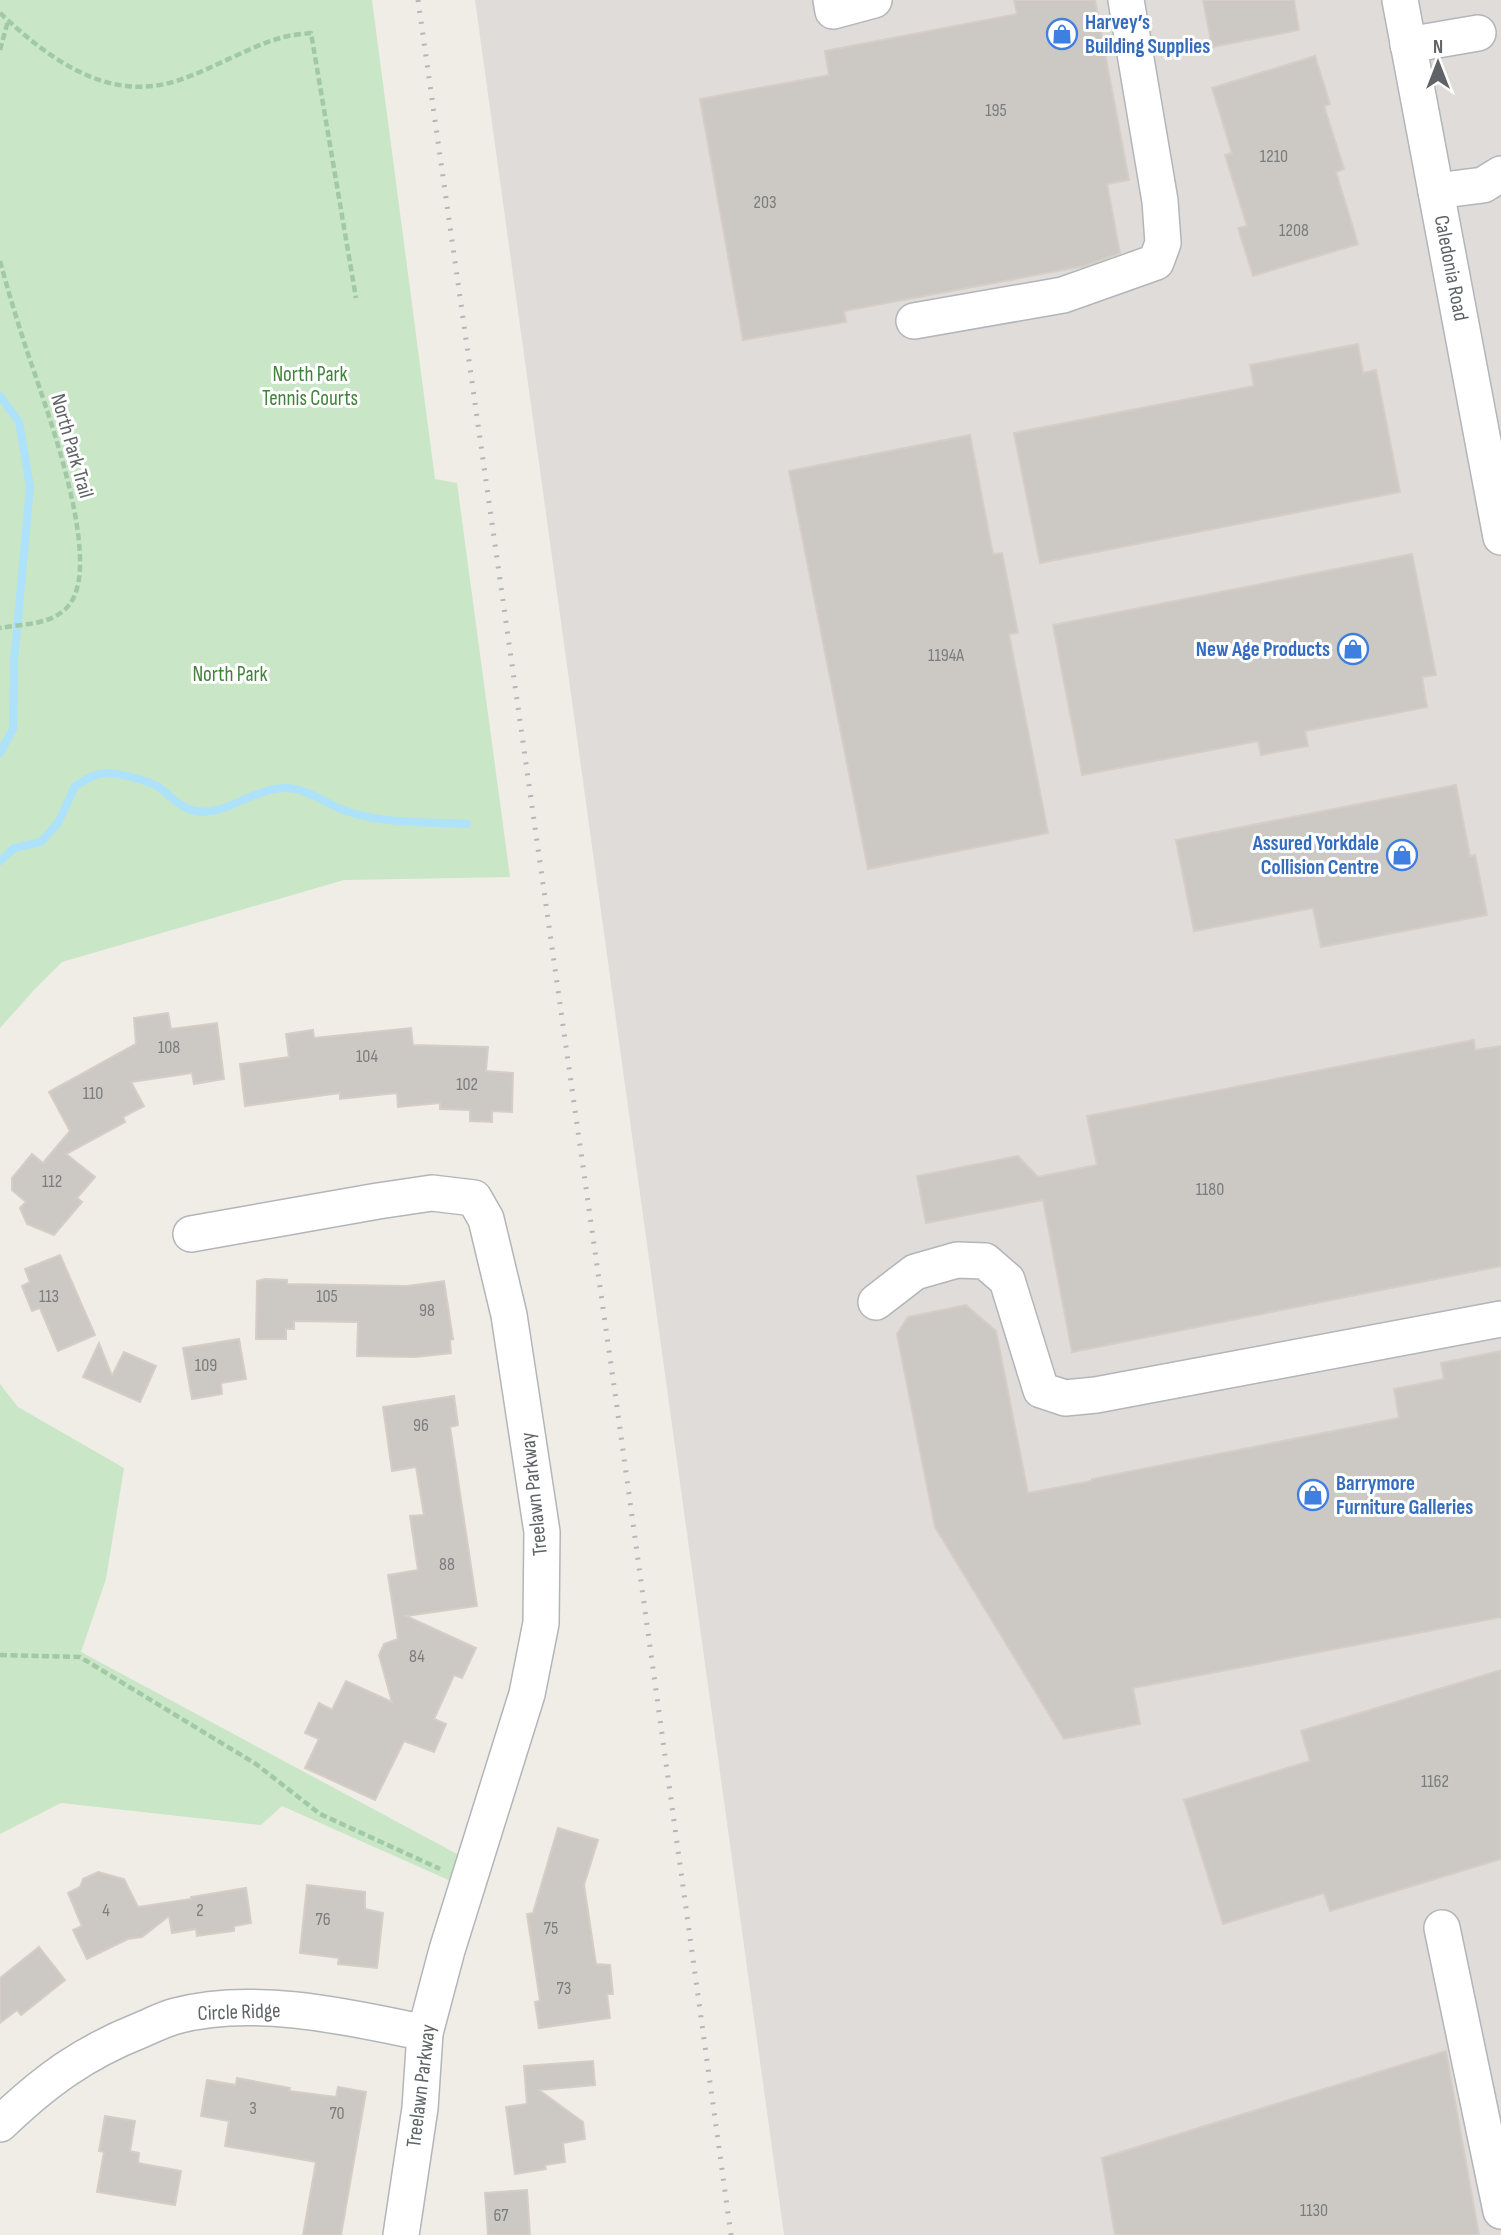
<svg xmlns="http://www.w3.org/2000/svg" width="1501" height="2235" viewBox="0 0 1501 2235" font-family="'Sofia Sans Condensed',sans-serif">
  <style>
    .industrial { fill: #dfdcd9 }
    .green { fill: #c9e6c6 }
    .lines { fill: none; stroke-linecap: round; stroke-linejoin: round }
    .stream { stroke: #ade2fa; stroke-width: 8 }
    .building { fill: #ccc8c4; stroke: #d4cec6; stroke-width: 2 }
    .minor-casing { stroke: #b2b5b9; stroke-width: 38 }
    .path { stroke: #a1c9a7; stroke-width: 4.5; stroke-dasharray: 7 3.5; stroke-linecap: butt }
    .minor { stroke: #fff; stroke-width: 35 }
    .rail { stroke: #b5b6b7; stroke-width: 5; stroke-dasharray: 2 9; stroke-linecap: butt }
    .labels { text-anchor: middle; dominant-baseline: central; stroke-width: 6; stroke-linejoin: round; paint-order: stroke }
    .number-label { font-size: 18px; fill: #7a7c7e }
    .shop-label { font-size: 21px; font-weight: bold; fill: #366cbe; stroke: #fff; text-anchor: start }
    .street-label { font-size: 21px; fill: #5f6367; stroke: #fff }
    .park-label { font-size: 21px; fill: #40823a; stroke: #fff }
  </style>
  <rect width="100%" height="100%" fill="#f0ede7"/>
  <path class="industrial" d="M475,0H1501V2235H784Z"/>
  <g class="green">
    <path d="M0,0H372L435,479L457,483L510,877L344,880L62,962L34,990L0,1028Z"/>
    <path d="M0,1384L18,1407L124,1468L106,1579L81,1652L457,1854L453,1882L282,1806L261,1825L61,1803L0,1834Z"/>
  </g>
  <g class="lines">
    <g class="stream">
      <path d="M0,396L19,422L30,487L14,662L13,729L0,753"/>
      <path d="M0,861L14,848L41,842L58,823L75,786C82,782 91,776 99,774C112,771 149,780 160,788C171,797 181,808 195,811C226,817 254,787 287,788C309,789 326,804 346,811C384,824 428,822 467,824"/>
    </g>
  </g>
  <g class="building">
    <path d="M1014,0H1095L1129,180L1107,184L1120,253L1084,266L844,311L846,322L743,340L700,99L829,75L825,51L1017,14Z"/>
    <path d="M1203,0H1294L1299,30L1212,47Z"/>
    <path d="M1315,56L1330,104L1324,106L1344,169L1336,172L1358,244L1253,276L1238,228L1247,226L1225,155L1232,153L1212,88Z"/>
    <path d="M1358,344L1363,373L1376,370L1400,492L1040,563L1014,433L1254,386L1250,365Z"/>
    <path d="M970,435L993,554L1002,553L1018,633L1009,634L1048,833L868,869L789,471Z"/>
    <path d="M1412,554L1436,675L1422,677L1427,707L1305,731L1308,746L1261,755L1258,741L1082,775L1053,625Z"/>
    <path d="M1456,785L1470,856L1475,855L1487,915L1321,947L1313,908L1194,931L1176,840Z"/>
    <path d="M168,1013L171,1029L217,1023L224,1079L194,1084L192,1073L131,1082L144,1106L123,1117L125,1122L66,1154L95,1177L77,1198L82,1202L54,1235L27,1224L20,1208L26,1202L12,1190V1178L32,1154L43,1163L70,1131L49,1092L136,1044L134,1018Z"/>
    <path d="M411,1028L413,1045L488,1047L486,1071L513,1073L512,1112L492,1111V1122L470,1121V1110L440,1109V1103L398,1107L397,1093L340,1099V1093L245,1106L240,1064L289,1057L286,1034L313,1030L314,1038Z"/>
    <path d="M1474,1040L1475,1050L1501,1046V1266L1072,1352L1043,1200L926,1223L917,1176L1018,1156L1038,1177L1097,1165L1087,1116Z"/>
    <path d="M60,1255L95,1335L58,1351L40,1308L32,1311L22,1286L30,1282L25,1269Z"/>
    <path d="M265,1279L287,1280V1284L407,1286L444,1281L453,1339L450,1340L451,1353L415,1357L357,1356L358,1322L294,1321V1329H286V1339H256L257,1281Z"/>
    <path d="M966,1305L996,1331L1028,1493L1092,1481V1479L1399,1418L1394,1389L1444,1379L1441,1363L1501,1351V1617L1133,1688L1140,1724L1064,1739L935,1527L897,1334L908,1317Z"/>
    <path d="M239,1339L246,1379L221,1383L222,1394L192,1399L183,1348Z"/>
    <path d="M99,1343L112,1376L124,1352L156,1366L140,1402L83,1377Z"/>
    <path d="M454,1396L458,1425L450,1427L477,1606L406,1616L476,1648L462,1678L454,1675L434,1719L446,1724L434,1752L404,1741L375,1800L305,1768L319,1739L305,1733L319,1703L332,1710L346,1681L392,1702L379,1655L384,1644L398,1639L388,1575L418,1570L410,1516L424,1515L416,1467L392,1471L383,1407Z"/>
    <path d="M1501,1670V1859L1330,1911L1324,1893L1223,1924L1184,1800L1310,1761L1301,1731Z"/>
    <path d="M558,1828L598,1840L584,1885L596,1964L610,1965L613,1994H607L610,2018L539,2028L535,2002L540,2001L527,1914L533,1913Z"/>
    <path d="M98,1872L124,1879L138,1907L191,1899V1897L246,1888L251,1923L234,1926V1931L197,1936L196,1929L172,1933L169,1916L142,1937L128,1939L87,1959L73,1930L82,1926L68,1893L80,1887L83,1879Z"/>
    <path d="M307,1885L365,1892V1909L383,1913L377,1968L338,1964L339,1958L300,1953Z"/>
    <path d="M39,1947L65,1980L21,2015L17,2010L0,2023V1978Z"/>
    <path d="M1446,2051L1479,2235H1115L1102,2158Z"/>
    <path d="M593,2061L595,2085L539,2090L583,2122L585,2139L563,2143L565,2162L545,2165L546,2169L515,2174L506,2107L527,2104L524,2066Z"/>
    <path d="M237,2078L290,2088L289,2091L336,2097L338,2087L366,2092L341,2235H303L316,2162L225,2146L229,2121L201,2116L207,2080L236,2085Z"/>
    <path d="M105,2116L135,2121L130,2151L139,2153L138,2163L181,2171L175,2205L97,2192L104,2152L99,2151Z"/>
    <path d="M527,2190L530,2235H488L485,2193Z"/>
  </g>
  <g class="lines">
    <g class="minor-casing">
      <g id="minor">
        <path d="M831,0L833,11L874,0"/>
        <path d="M1400,0L1501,537"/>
        <path d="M1408,45L1478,33"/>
        <path d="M1436,191L1483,185L1501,174"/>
        <path d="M914,321L1063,295L1156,262L1163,243L1160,201L1126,0"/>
        <path d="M191,1234L378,1201L432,1193L474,1198L486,1219L509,1315L542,1532L541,1623L527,1694L447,1950L425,2033L420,2108L401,2235"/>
        <path d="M876,1302L915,1272L957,1260L985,1261L1007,1280L1041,1390L1065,1398L1096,1395L1501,1319"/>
        <path d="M1442,1928L1501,2211"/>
        <path d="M0,2124C45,2081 83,2053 141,2030C153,2025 164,2019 176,2016C253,1995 349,2017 425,2033"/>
      </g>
    </g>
    <g class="path">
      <path d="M0,13C48,58 107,103 176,81C211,70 244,49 280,38C290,35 301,34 311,33L356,298"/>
      <path d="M0,50L8,21"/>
      <path d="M0,261C8,291 17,320 26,348C43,400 105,561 69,605C54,625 22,624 0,628"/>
      <path d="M0,1655L80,1657L256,1764L320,1814L440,1869"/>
    </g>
    <use href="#minor" class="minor"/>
    <path class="rail" d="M418,0L616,1400L731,2235"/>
  </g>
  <defs>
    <g id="shop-ring" transform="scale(1.575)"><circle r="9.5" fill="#fff" stroke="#3f7fe0" stroke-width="1.5"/><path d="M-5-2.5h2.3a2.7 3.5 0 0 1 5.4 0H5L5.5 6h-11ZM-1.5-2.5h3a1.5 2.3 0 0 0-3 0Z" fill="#3f7fe0"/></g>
  </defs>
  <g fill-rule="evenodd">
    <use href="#shop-ring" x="1062" y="34"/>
    <use href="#shop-ring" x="1353" y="649"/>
    <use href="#shop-ring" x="1402" y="855"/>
    <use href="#shop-ring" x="1313" y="1495"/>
  </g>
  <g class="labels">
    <g class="number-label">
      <text x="996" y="110">195</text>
      <text x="1274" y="156">1210</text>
      <text x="765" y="202">203</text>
      <text x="1294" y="230">1208</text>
      <text x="946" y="655">1194A</text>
      <text x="169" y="1047">108</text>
      <text x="367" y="1056">104</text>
      <text x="467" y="1084">102</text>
      <text x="93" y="1093">110</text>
      <text x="52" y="1181">112</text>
      <text x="1210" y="1189">1180</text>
      <text x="49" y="1296">113</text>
      <text x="327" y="1296">105</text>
      <text x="427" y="1310">98</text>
      <text x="206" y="1365">109</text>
      <text x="421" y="1425">96</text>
      <text x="447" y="1564">88</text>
      <text x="417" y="1656">84</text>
      <text x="1435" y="1781">1162</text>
      <text x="106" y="1910">4</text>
      <text x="200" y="1910">2</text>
      <text x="323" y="1919">76</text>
      <text x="551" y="1928">75</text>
      <text x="564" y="1988">73</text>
      <text x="253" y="2108">3</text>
      <text x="337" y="2113">70</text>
      <text x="1314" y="2210">1130</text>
      <text x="501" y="2215">67</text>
    </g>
    <g class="shop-label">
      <text x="1085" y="22">Harvey’s<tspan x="1085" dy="24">Building Supplies</tspan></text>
      <text x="1330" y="649" text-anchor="end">New Age Products</text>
      <text x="1379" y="843" text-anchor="end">Assured Yorkdale<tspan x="1379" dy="24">Collision Centre</tspan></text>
      <text x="1336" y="1483">Barrymore<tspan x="1336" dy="24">Furniture Galleries</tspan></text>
    </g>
    <g class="street-label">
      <text transform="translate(1451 268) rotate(79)">Caledonia Road</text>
      <text transform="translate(72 446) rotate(74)">North Park Trail</text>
      <text transform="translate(534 1494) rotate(-96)">Treelawn Parkway</text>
      <text transform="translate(239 2012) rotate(-2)">Circle Ridge</text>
      <text transform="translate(421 2086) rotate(-83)">Treelawn Parkway</text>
    </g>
    <g class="park-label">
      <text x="310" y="374">North Park<tspan x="310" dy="24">Tennis Courts</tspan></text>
      <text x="230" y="674">North Park</text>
    </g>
  </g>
  <g transform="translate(1438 63)" stroke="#ffffff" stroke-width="5" paint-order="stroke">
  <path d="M0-5L12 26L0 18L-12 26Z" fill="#5f6367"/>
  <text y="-10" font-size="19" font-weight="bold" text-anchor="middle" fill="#5f6367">N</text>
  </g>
</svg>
